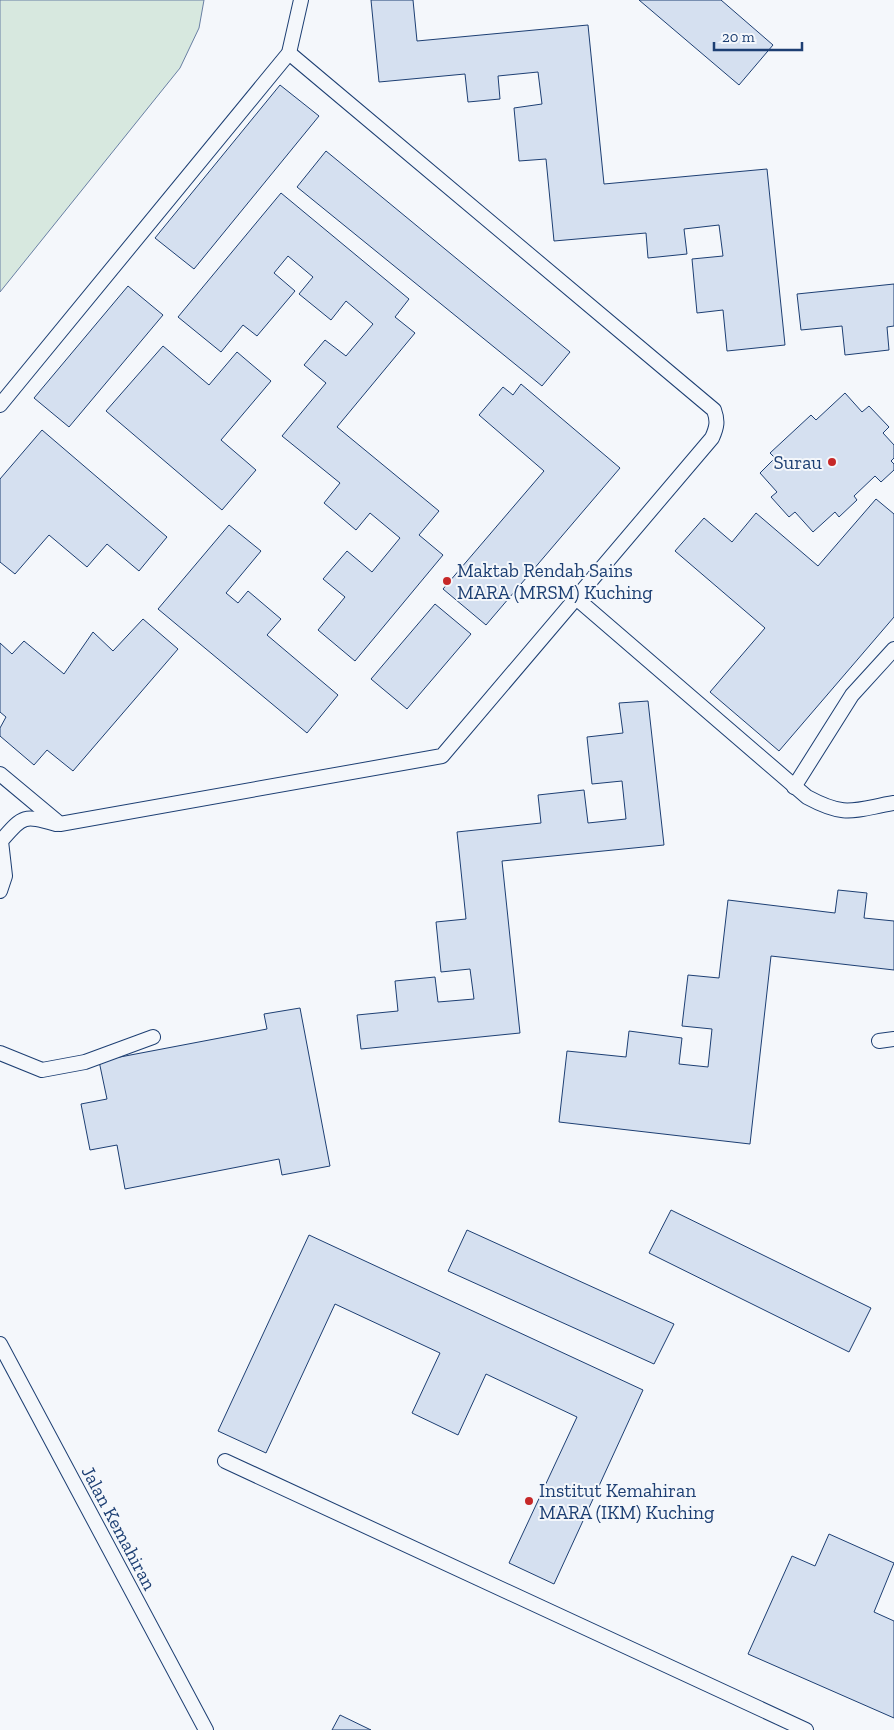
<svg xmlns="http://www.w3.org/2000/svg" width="894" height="1730" viewBox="0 0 894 1730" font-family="'Zilla Slab',serif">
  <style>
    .green { fill: #d7e8df; stroke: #687fa3 }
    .building { fill: #d5e0f0; stroke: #1d3f73 }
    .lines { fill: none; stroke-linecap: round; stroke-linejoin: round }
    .lane-casing { stroke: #1d3f73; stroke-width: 16 }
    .lane { stroke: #f4f7fb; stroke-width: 14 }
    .poi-dot { fill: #c62828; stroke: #f4f7fb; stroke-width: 2 }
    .labels { text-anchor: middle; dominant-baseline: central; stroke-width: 4; stroke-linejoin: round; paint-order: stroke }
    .poi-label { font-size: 19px; fill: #1d3f73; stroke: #f4f7fb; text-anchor: start }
    .street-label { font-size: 19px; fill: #1d3f73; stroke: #f4f7fb }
  </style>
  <rect width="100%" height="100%" fill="#f4f7fb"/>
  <path class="green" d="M0,0H204L199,28L180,68L0,292Z"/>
  <g class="building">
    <path d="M371,0H413L417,41L588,25L604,184L767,169L785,345L727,351L723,310L697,313L692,259L723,256L719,225L684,229L687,254L648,258L646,233L554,241L546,159L519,161L514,108L542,104L538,72L498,76L500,99L468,102L465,74L379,82Z"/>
    <path d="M639,0H721L773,45L739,85Z"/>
    <path d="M280,85L319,116L194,269L155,238Z"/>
    <path d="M326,151L570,352L542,386L297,187Z"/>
    <path d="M281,193L409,299L395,317L415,333L337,427L439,511L419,535L443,555L355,661L318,630L345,597L323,579L347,551L372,572L400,538L370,513L356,530L324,503L340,483L282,436L326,383L304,365L325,340L346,356L373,324L346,301L331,320L299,294L313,277L288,256L274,273L295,291L257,336L243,325L221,352L178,317Z"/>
    <path d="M894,284V326L887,327L889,350L845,355L842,326L801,330L797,294Z"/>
    <path d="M128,286L163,315L69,427L34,398Z"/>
    <path d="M163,346L209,385L237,352L271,381L221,440L256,470L222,510L106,411Z"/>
    <path d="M521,384L620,468L486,625L443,589L544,471L479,415L503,387L513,395Z"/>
    <path d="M845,393L862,412L869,406L889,427L883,433L894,445V458L891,461L894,464V470L881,482L875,476L854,496L857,500L839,517L835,512L813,532L795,512L789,517L771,497L777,492L760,473L775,458L770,453L811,415L816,420Z"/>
    <path d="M42,430L167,537L139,571L107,544L87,567L49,535L15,574L0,562V479Z"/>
    <path d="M876,499L894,514V617L779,751L710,692L765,628L675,551L704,518L732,542L756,513L818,566Z"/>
    <path d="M229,525L261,551L226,593L238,603L248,591L281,619L267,635L338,695L307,733L158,609Z"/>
    <path d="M435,604L471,634L407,709L371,679Z"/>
    <path d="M143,619L178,649L73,771L47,750L34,765L0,736V728L6,717L0,712V643L12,654L24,641L64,674L93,632L113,651Z"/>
    <path d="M648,701L664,845L502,861L520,1033L361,1049L357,1015L398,1011L395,981L435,977L438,1002L474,999L470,969L441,972L436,922L466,919L457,832L541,823L538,795L584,790L588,823L626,819L622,781L592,784L587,737L623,733L619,703Z"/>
    <path d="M838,890L867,893L864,918L894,921V970L771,956L750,1144L559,1122L567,1051L626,1057L629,1031L682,1038L679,1064L708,1067L712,1029L682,1026L688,975L719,978L728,900L835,913Z"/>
    <path d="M300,1008L330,1166L282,1175L279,1159L125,1189L117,1145L90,1150L81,1104L107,1099L99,1061L267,1029L264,1014Z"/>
    <path d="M671,1210L871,1308L849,1352L649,1253Z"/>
    <path d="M467,1230L674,1324L654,1364L448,1271Z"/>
    <path d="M309,1235L643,1390L554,1584L509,1563L577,1417L486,1374L458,1435L412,1413L440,1353L335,1304L266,1453L218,1431Z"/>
    <path d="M829,1534L894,1563L874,1612L894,1621V1718L748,1654L792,1556L815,1566Z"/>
    <path d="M340,1715L371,1730H332Z"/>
  </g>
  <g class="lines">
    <g class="lane-casing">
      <g id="lane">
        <path d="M0,405L289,53L301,0"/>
        <path d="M576,598L807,797C846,818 853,810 894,803"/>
        <path d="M0,774L60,824L442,756L712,438C717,427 718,421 714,410L289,53"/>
        <path d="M794,787L852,695L894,649"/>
        <path d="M0,891L5,876L1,841C24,815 23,815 56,824"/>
        <path d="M879,1041L894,1039"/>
        <path d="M0,1053L42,1070L85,1062L153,1037"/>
        <path d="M0,1344L206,1730"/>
        <path d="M225,1461L806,1730"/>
      </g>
    </g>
    <use href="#lane" class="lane"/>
  </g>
  <g class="poi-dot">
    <circle cx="832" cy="462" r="5"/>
    <circle cx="447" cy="581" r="5"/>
    <circle cx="529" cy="1501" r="5"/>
  </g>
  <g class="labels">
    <g class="poi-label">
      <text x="822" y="462" text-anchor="end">Surau</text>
      <text x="457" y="570">Maktab Rendah Sains<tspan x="457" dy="22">MARA (MRSM) Kuching</tspan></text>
      <text x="539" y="1490">Institut Kemahiran<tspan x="539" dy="22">MARA (IKM) Kuching</tspan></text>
    </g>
    <g class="street-label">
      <text transform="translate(119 1528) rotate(62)">Jalan Kemahiran</text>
    </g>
  </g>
  <path d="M714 42v8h88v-8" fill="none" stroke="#1d3f73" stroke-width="2.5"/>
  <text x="722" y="42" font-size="15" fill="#1d3f73" stroke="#f4f7fb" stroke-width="4" paint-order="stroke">20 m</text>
</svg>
